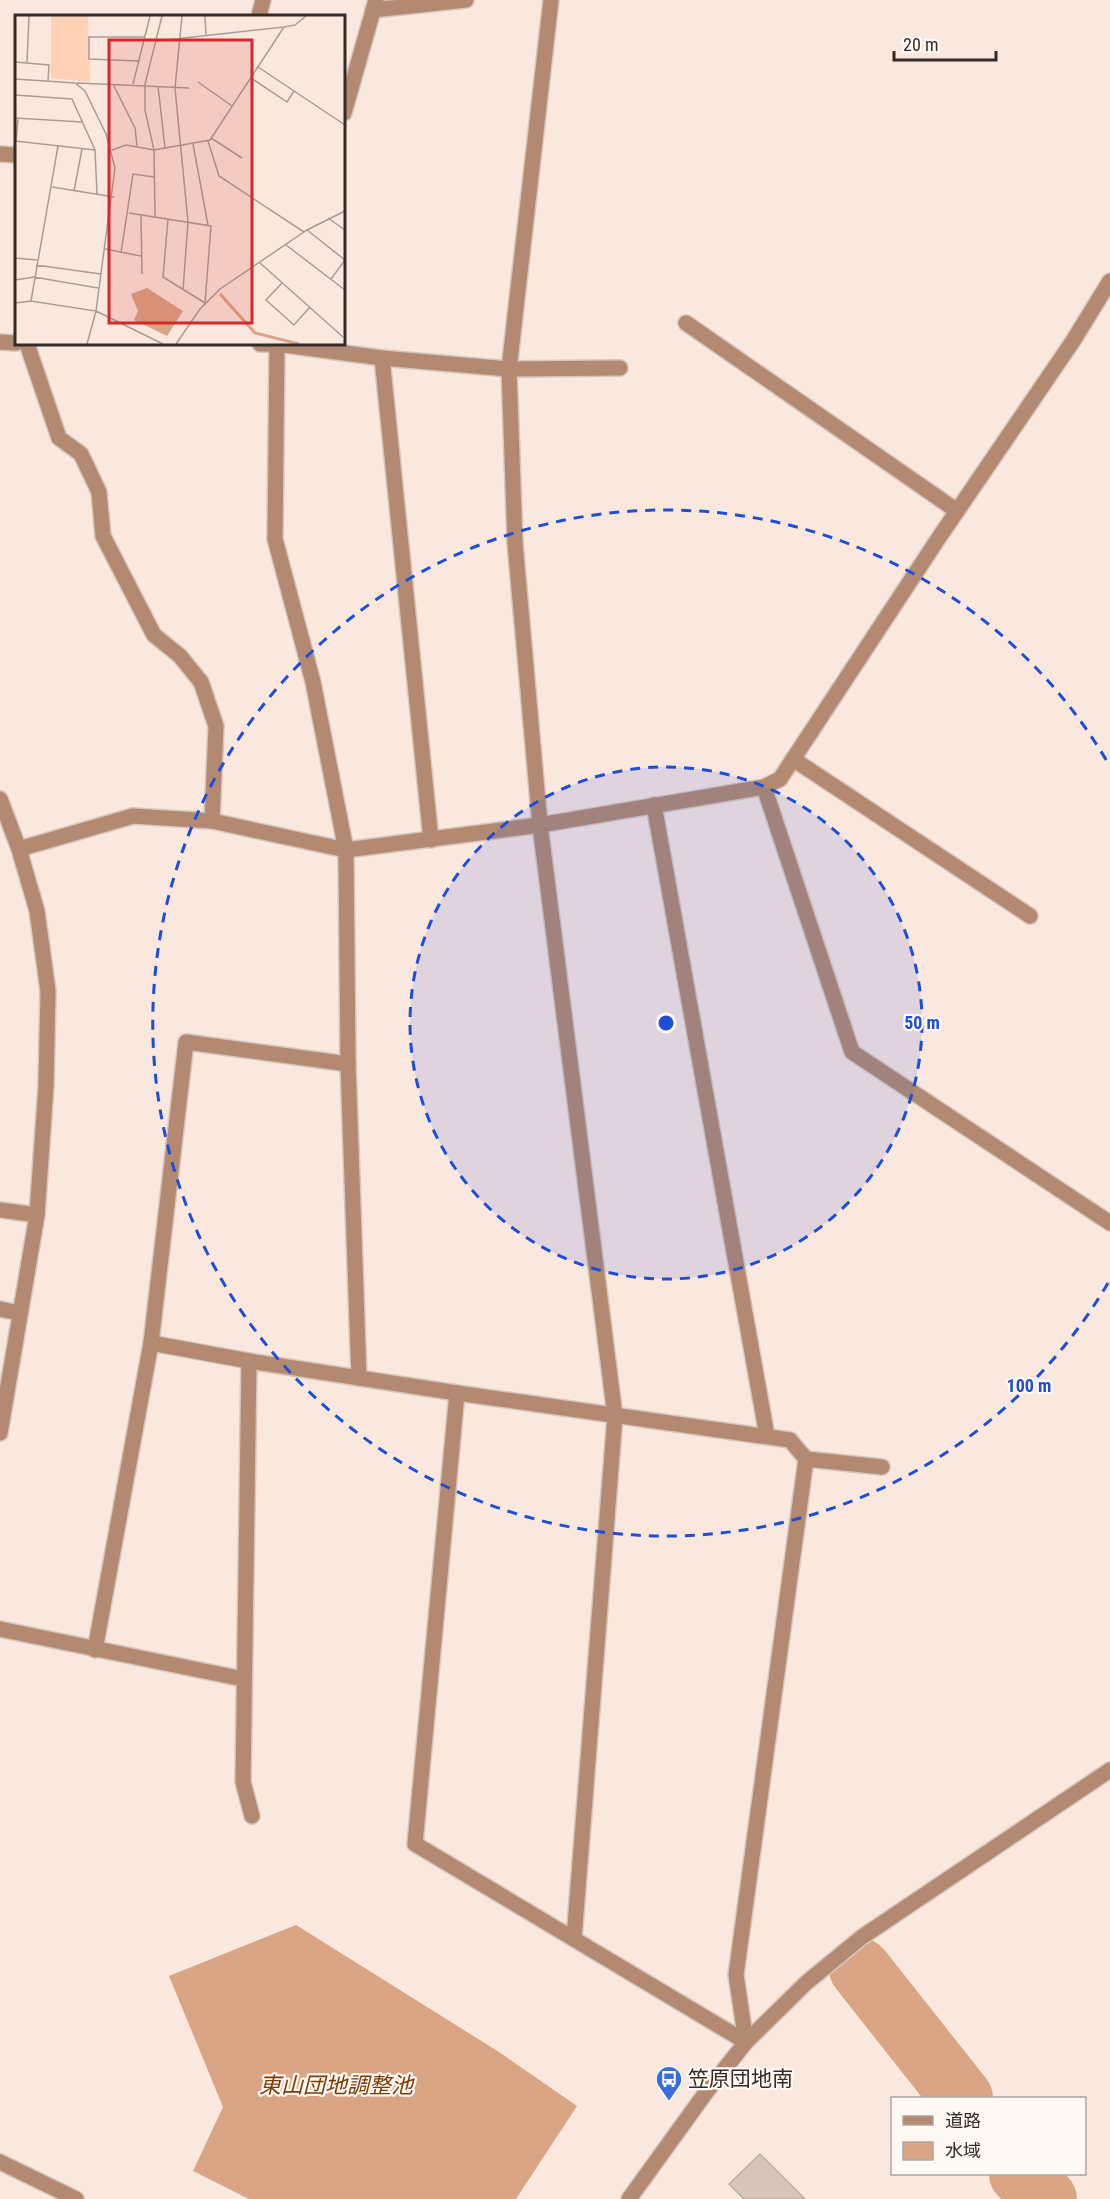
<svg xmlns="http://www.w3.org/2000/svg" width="1110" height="2199" viewBox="0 0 1110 2199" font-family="'Roboto Condensed','Noto Sans JP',sans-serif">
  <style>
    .water { fill: #d9a585 }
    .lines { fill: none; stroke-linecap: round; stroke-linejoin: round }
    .river { stroke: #d9a585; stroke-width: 62 }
    .building { fill: #d6c5bb; stroke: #bfaea4; stroke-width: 1.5 }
    .minor-casing { stroke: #d6c6bd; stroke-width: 18 }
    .minor { stroke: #b38a71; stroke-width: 15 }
    .ring { fill: none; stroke: #1d4ed8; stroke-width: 3; stroke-dasharray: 10 8 }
    .labels { text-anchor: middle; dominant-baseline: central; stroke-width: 4.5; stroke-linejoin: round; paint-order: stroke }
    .poi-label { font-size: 21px; fill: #322b28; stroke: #fff8f3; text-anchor: start }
    .water-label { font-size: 22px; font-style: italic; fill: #7a3b06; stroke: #fff8f3 }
    .inset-river { fill: none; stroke: #d9a585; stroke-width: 3 }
    .inset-road { fill: none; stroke: #aa9c95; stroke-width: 1.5 }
    .view { fill: #d62828; fill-opacity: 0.15; stroke: #d62828; stroke-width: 3 }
    .inset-edge { fill: none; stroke: #322b28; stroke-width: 3 }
    .centre { fill: #1d4ed8; stroke: #fff8f3; stroke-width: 3 }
    .ring-label { font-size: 18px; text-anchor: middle; font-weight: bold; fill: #1d4ed8; stroke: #fff8f3; stroke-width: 4.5; stroke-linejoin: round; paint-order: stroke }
  </style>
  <rect width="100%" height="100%" fill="#fae8de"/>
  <path class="water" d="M296,1925L499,2052L577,2106L516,2199H249L193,2171L223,2107L169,1976Z"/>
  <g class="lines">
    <g class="river">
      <path d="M860,1969L962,2098"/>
      <path d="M1020,2174L1046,2199"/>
    </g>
  </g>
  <path class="building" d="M760,2154L805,2199H744L729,2184Z"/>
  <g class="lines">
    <g class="minor-casing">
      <g id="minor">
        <path d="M551,0L509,369L515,543L540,825L615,1416L574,1939"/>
        <path d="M373,10L466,0"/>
        <path d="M259,16L263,0"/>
        <path d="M344,113L376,0"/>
        <path d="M0,154L16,155"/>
        <path d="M686,323L957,511"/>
        <path d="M0,342L16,343"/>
        <path d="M27,344L59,438L81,454L99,492L103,536L154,635L180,656L201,682L216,726L212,821"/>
        <path d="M260,344H277L382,358L509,369L620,368"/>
        <path d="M277,344L275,539L313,682L346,850L348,1064L359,1378"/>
        <path d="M382,358L431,840"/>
        <path d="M793,759L1030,916"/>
        <path d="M764,787L852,1052L1110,1223"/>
        <path d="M0,799L19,849L37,911L48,991L46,1086L37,1215L0,1433"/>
        <path d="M654,805L767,1436"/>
        <path d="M19,849L133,816L212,821L346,850L540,825L764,787L780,779L938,539L1073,341L1110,281"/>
        <path d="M0,1210L37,1215"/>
        <path d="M0,1309L19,1313"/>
        <path d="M151,1343L249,1361L457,1393L790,1440L806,1459L736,1975L746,2042"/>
        <path d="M249,1361L243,1782L252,1816"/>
        <path d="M457,1393L415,1844L746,2042"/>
        <path d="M806,1459L882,1467"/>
        <path d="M0,1629L243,1679"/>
        <path d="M95,1650L151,1343L186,1042L348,1064"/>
        <path d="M0,2162L76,2199"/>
        <path d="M629,2199L707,2091L746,2042L806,1983L862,1937L1110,1770"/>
      </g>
    </g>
    <use href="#minor" class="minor"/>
  </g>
  <circle cx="666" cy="1023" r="256" fill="#1d4ed8" fill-opacity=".12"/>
  <g class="ring">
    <circle cx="666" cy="1023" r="256"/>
    <path d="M1108 1283A513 513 0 1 1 1108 763"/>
  </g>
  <defs>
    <g id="bus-pin" transform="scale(1.35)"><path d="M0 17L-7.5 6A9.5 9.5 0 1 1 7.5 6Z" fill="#366edd" stroke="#fff8f3"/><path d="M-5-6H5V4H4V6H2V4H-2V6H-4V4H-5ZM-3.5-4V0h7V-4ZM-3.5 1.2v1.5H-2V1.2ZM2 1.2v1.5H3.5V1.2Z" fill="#fff"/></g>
  </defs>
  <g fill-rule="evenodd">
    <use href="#bus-pin" x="669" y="2079"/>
  </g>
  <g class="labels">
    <g class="poi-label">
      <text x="688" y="2079">笠原団地南</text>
    </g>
    <g class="water-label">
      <text x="336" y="2085">東山団地調整池</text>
    </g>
  </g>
  <g transform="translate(15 15)">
    <rect width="330" height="330" fill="#fae8de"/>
    <path d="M36,1H73L75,67L36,63Z" fill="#ffd0b5"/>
    <path d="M132,273L168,296L152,321L119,305L123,296L116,279Z" fill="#d9a585"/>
    <path class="inset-river" d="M205,279L240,318L284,329"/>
    <path class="inset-road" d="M167,1L160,73L173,207L168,275M190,1L191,21M142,26L269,12L280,10L291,1M123,46L74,44V22H129M0,47L34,50L33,66M12,47L14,1M243,52L330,110M236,63L272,87L279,76M0,64L60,68L70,76L91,119L100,153L81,296L148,329M183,67L217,91M62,68L174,73M98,69L120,113L122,131M118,69L135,1M143,71L150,133M0,80L57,84L80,135L82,179M0,103L67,107M196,123L227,143M0,126L80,135M1,126L3,104M193,126L204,161L289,217M178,129L193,210M97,135L111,130L139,135L195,125L269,12M37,172L99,182M59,176L67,134M114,198L196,211L190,288M126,200L127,259M140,202L139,135L130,95V69L147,1M313,203L330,215M153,204L148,262L190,288M292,215L330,245M271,230L330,275M90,234L126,241M106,238L118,159L139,162M0,243L22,245M245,248L328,322M21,250L86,259M316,264L330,245M0,265L19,262L83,273M267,268L251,285L279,310L295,292M16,286L43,131M0,288L16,286L81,296L72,329M161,329L185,294L205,274L292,215L330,196"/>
    <path class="view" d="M94,25H237V308H94Z"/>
    <rect width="330" height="330" class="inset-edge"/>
  </g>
  <circle cx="666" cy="1023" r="9" class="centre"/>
  <g class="ring-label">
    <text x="922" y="1029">50 m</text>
    <text x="1029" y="1392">100 m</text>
  </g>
  <rect x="891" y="2097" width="195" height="78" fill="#fff8f3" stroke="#ada6a2" stroke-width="1.5"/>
  <rect x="903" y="2116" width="30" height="9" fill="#b38a71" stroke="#ada6a2" stroke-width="1.5"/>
  <text x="945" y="2127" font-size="18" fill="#322b28">道路</text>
  <rect x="903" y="2142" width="30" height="18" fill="#d9a585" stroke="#ada6a2" stroke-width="1.5"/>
  <text x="945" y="2157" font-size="18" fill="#322b28">水域</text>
  <path d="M894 51v9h102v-9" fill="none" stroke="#322b28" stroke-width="3"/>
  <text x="903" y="51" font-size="18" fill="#322b28" stroke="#fff8f3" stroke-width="4.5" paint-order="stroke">20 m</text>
</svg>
